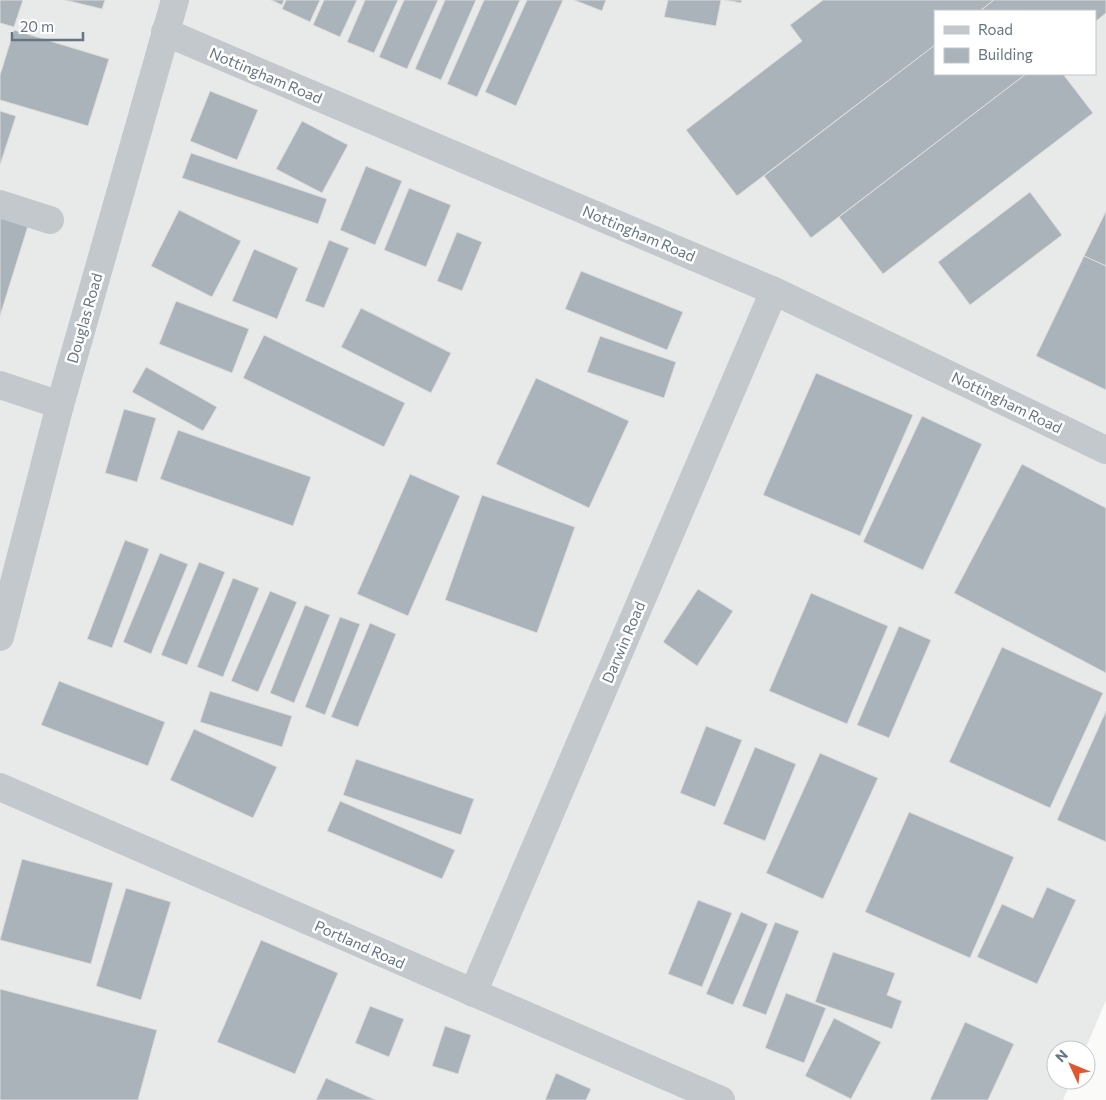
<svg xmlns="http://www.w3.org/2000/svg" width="1106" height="1100" viewBox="0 0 1106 1100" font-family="Commissioner,sans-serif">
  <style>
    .built { fill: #e8e9e9; fill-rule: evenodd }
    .building { fill: #aab3b9; stroke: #dcdcda }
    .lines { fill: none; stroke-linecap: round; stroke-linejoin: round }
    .minor { stroke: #c3c8cc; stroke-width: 28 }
    .labels { text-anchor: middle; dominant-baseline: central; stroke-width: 5; stroke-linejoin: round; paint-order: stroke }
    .street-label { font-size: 15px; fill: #657683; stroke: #fff }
  </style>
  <rect width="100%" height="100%" fill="#fafaf8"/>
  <path class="built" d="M0,0H1106V1000L1085,1050H1056V1080H1072L1063,1100H0ZM935,11H1095V74H935Z"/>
  <g class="building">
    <path d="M0,0H23L14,27L0,23Z"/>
    <path d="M65,0H105L102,9Z"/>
    <path d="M271,0H284L282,5Z"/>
    <path d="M286,0H320L310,22L282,9Z"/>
    <path d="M324,0H357L340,37L313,25Z"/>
    <path d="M365,0H398L374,53L347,42Z"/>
    <path d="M404,0H438L407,69L379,57Z"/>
    <path d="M445,0H476L441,80L415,69Z"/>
    <path d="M484,0H520L477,97L447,84Z"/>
    <path d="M527,0H563L516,106L485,92Z"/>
    <path d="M574,0H606L602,11Z"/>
    <path d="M668,0H721L716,26L664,17Z"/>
    <path d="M725,0H742L741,3Z"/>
    <path d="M823,0H994L980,11H935V45L737,196L686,130L802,41L790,25Z"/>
    <path d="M994,0H1106V13L1095,22V11H980Z"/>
    <path d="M14,30L109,59L88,126L0,100V75Z"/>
    <path d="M935,45V74H1026L811,238L764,176Z"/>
    <path d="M1026,74H1063L1093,113L883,274L839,217Z"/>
    <path d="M210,91L258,110L237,160L190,141Z"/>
    <path d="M0,111L16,116L0,165Z"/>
    <path d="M302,121L348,145L322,193L276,169Z"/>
    <path d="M191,153L327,199L318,224L182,178Z"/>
    <path d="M366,166L402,181L375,245L340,230Z"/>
    <path d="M409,188L451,205L426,267L384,250Z"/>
    <path d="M1030,192L1062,235L970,305L938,262Z"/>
    <path d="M179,210L241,241L212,297L151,266Z"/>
    <path d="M1106,211V266L1084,256Z"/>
    <path d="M0,217L28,226L0,316Z"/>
    <path d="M457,232L482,242L462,291L437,281Z"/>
    <path d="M329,240L349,248L324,308L305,301Z"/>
    <path d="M254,249L298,268L277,319L232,301Z"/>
    <path d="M1084,256L1106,266V390L1036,356Z"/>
    <path d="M581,271L683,312L667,350L565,309Z"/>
    <path d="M176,301L249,329L232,373L159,344Z"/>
    <path d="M361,308L451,353L431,393L341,347Z"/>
    <path d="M264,335L405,403L384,447L243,378Z"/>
    <path d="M600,336L676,362L664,398L587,372Z"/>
    <path d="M146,367L217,407L203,431L132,392Z"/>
    <path d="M816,373L913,415L860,536L763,495Z"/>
    <path d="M536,378L629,421L589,508L496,464Z"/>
    <path d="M124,409L156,418L137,482L105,473Z"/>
    <path d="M922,416L982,444L923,570L863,542Z"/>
    <path d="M178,430L311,477L293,526L160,479Z"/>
    <path d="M1022,464L1106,508V673L954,593Z"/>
    <path d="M410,474L460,496L408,616L357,594Z"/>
    <path d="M482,495L575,527L537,633L445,600Z"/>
    <path d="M125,540L149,549L112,648L87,639Z"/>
    <path d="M160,553L188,564L151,654L123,642Z"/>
    <path d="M199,562L225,572L187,665L161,655Z"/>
    <path d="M233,578L259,588L223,677L197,667Z"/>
    <path d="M698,589L733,611L697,666L663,642Z"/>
    <path d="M270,591L297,602L258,692L231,681Z"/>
    <path d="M811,593L888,626L847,724L769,691Z"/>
    <path d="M305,605L330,615L294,703L270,693Z"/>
    <path d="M340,617L360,624L325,715L305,707Z"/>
    <path d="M370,623L396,634L358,727L331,717Z"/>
    <path d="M899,626L931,640L889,738L857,725Z"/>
    <path d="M1002,647L1103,693L1050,808L949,762Z"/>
    <path d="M59,681L165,722L148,766L41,725Z"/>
    <path d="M210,691L292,716L282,747L200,722Z"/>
    <path d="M1106,711V842L1057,820Z"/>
    <path d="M706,726L742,740L715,807L680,793Z"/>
    <path d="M194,729L277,767L253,818L170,780Z"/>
    <path d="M755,747L796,764L765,841L723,824Z"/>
    <path d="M820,753L878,778L823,899L766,873Z"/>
    <path d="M356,759L474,799L461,835L343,795Z"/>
    <path d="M340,801L455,850L442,879L327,831Z"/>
    <path d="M909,812L1014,857L970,958L865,912Z"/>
    <path d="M22,859L113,883L91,964L0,940Z"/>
    <path d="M1047,887L1076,900L1037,984L977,957L1002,904L1033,918Z"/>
    <path d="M126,888L171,902L141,1000L96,986Z"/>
    <path d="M698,900L732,913L702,987L668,974Z"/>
    <path d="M741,912L768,924L733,1005L706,994Z"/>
    <path d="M775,922L799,931L766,1015L742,1006Z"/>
    <path d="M261,940L338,973L295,1074L217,1042Z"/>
    <path d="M833,952L895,973L887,995L902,1001L892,1029L815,1002Z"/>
    <path d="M0,989L157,1030L138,1100H0Z"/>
    <path d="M786,993L826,1008L804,1063L765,1048Z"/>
    <path d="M370,1006L404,1019L389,1057L355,1043Z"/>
    <path d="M834,1018L881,1042L851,1099L805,1076Z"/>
    <path d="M965,1022L1014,1044L988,1100H930Z"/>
    <path d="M445,1026L471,1035L458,1074L432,1066Z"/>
    <path d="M556,1073L591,1089L586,1100H545Z"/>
    <path d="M326,1078L376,1100H316Z"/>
  </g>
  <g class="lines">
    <g class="minor">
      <path d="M165,32L774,291L1106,450"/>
      <path d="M0,204L50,220"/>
      <path d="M0,385L60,405"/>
      <path d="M0,637L60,405L175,0"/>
      <path d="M0,787L721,1100"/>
      <path d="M473,993L774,291"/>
    </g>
  </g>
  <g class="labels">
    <g class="street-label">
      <text transform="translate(266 75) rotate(23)">Nottingham Road</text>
      <text transform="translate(639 233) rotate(23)">Nottingham Road</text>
      <text transform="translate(84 318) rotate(-74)">Douglas Road</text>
      <text transform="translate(1007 402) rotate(26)">Nottingham Road</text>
      <text transform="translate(623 642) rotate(-67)">Darwin Road</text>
      <text transform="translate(360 944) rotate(24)">Portland Road</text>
    </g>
  </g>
  <rect x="934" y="10" width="162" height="65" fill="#ffffff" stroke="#c1c8cd"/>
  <rect x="944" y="26" width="25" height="8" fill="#c3c8cc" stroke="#c1c8cd"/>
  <text x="978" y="35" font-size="15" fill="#657683">Road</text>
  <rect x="944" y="48" width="25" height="15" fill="#aab3b9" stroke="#c1c8cd"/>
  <text x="978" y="60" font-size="15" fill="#657683">Building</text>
  <g transform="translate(1071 1065) rotate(314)"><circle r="24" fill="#ffffff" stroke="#c1c8cd"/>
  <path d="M0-4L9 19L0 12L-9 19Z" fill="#e4572e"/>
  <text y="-8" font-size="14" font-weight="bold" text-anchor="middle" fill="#657683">N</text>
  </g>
  <path d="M12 32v8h71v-8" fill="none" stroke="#657683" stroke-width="2.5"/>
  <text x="20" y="32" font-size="15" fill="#657683" stroke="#ffffff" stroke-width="4" paint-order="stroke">20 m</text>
</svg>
